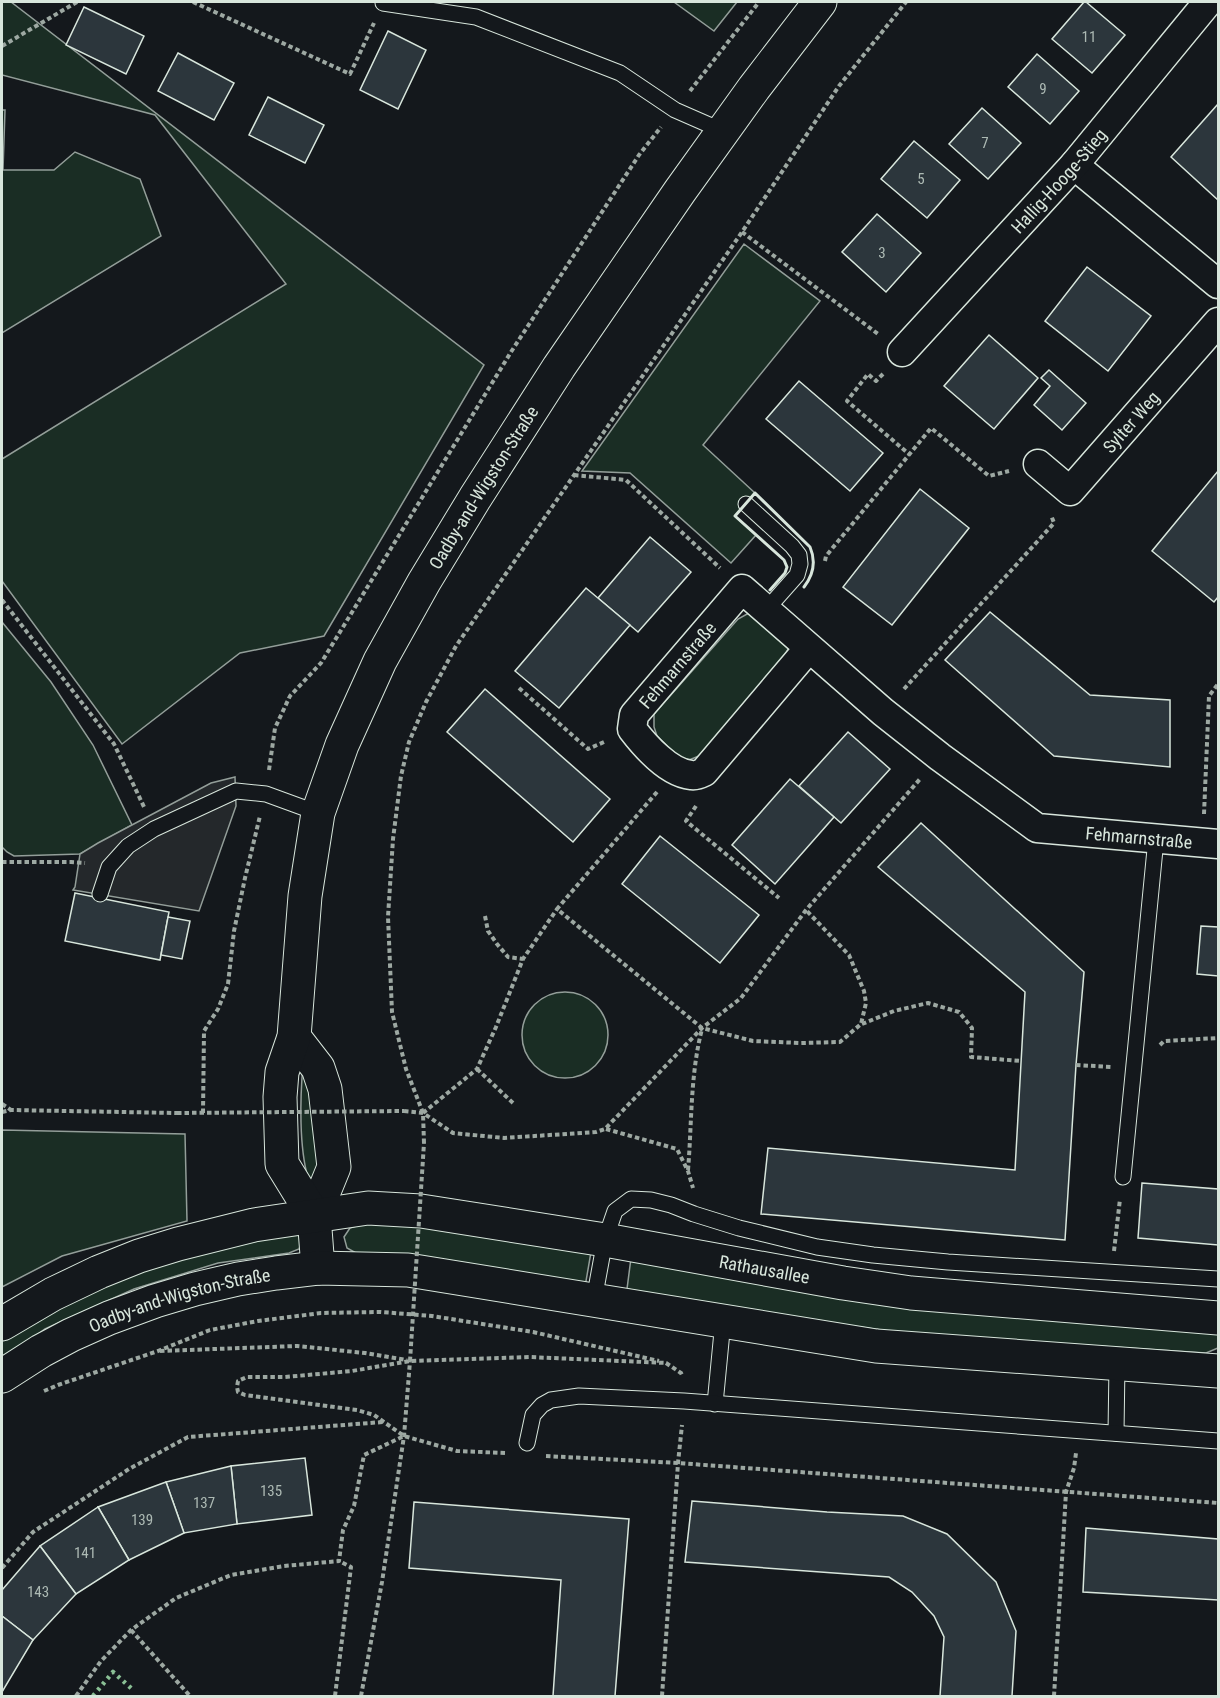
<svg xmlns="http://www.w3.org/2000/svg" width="1220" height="1698" viewBox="0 0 1220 1698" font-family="'Roboto Condensed',sans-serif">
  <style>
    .green { fill: #1a2d24; stroke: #939e99; stroke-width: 1.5 }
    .parking { fill: #24282b; stroke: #939e99; stroke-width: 1.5 }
    .building { fill: #2c363c; stroke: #d8e6dc; stroke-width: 1.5 }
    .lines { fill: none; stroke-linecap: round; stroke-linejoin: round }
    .service-casing { stroke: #d8e6dc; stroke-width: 17 }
    .minor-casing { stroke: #d8e6dc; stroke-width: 31 }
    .secondary-casing { stroke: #d8e6dc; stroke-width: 35 }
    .path { stroke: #9da8a2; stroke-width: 4; stroke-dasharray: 4.5 3; stroke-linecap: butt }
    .service { stroke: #14181c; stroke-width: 15 }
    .minor { stroke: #14181c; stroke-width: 28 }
    .secondary { stroke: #14181c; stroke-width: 33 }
    .path-bridge { stroke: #9da8a2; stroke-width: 4; stroke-dasharray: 4.5 3; stroke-linecap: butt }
    .hedge { stroke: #8ac095; stroke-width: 4.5; stroke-dasharray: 3 4.5; stroke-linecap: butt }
    .wall { stroke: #d8e6dc; stroke-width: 3 }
    .labels { text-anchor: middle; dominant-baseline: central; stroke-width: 4.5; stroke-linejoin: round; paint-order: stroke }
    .number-label { font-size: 15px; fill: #adbab4 }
    .street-label { font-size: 18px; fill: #d8e6dc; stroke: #14181c }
  </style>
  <rect width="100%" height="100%" fill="#14181c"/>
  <g class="green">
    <path d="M2,2H11L484,365L324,636L240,653L122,744L2,581V459L286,284L155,115L2,75Z"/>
    <path d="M674,2H737L714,31Z"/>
    <path d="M2,110H5L3,170H54L75,152L140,179L161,236L2,333Z"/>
    <path d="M744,244L820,301L703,445L755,493L735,516L756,535L731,563L630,473L582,471Z"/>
    <path d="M747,614H757L785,638L788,649L783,659L699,756L689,760L680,758L657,736L654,727V714L738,619Z"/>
    <path d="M2,622L51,682L93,745L132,825L80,854L14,856L7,852L2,847Z"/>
    <circle cx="565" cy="1035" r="43"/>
    <path d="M303,1065H308L322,1185L308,1178C299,1147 300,1098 303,1065Z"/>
    <path d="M2,1130L185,1134L187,1221L62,1256L2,1287Z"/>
    <path d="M369,1222L434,1226L591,1252L585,1287L363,1257L347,1248L344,1237L350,1228Z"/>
    <path d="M297,1233L302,1241L299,1249L289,1253L218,1263L134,1289L45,1329L2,1361V1339L126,1272L215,1245Z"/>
    <path d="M631,1258L1218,1331V1348L1206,1353L911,1334L764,1314L627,1289Z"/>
  </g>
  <path class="parking" d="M235,777L236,806L199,911L73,890L75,887L80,854L98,843L211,783Z"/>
  <g class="building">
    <path d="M1084,2H1086L1125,35L1092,73L1052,39Z"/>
    <path d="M84,7L144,36L126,74L66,45Z"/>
    <path d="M388,31L426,50L398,109L360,90Z"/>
    <path d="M178,53L234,83L214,120L158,91Z"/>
    <path d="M1037,54L1079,91L1050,124L1008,87Z"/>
    <path d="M268,97L324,125L305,163L249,135Z"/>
    <path d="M1218,104V200L1171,157Z"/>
    <path d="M982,108L1021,143L988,179L949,144Z"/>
    <path d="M914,141L960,180L927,218L881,179Z"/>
    <path d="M877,214L921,253L886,292L842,252Z"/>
    <path d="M1087,267L1151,316L1108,371L1045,321Z"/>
    <path d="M989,335L1038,378L994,429L944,386Z"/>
    <path d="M1049,370L1086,403L1062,430L1034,405L1050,386L1041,378Z"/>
    <path d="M799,381L883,453L850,491L766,419Z"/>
    <path d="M1218,471V597L1214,602L1152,551Z"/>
    <path d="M920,489L969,528L892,625L843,587Z"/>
    <path d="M650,537L691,572L638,632L598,598Z"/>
    <path d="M586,588L630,625L559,708L515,671Z"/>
    <path d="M990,612L1090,695L1170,700V767L1054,756L945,660Z"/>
    <path d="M485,689L610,799L573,842L447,732Z"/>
    <path d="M848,732L890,769L841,823L799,786Z"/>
    <path d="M790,779L834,817L775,884L732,845Z"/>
    <path d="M921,823L1084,972L1076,1065L1065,1240L761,1214L768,1148L1015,1170L1025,992L878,867Z"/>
    <path d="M660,836L759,915L720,963L622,884Z"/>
    <path d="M75,893L169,912L160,960L65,941Z"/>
    <path d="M168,917L190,921L182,959L161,955Z"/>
    <path d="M1201,926L1218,927V976L1197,974Z"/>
    <path d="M1142,1183L1218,1189V1245L1138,1238Z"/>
    <path d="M305,1458L312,1515L237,1524L231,1466Z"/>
    <path d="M231,1466L237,1524L184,1533L166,1482Z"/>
    <path d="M166,1482L184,1533L129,1560L98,1507Z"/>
    <path d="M692,1501L827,1512L903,1516L947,1534L996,1582L1016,1631L1012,1696H940L944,1637L934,1616L912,1592L889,1577L685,1562Z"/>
    <path d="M414,1502L629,1519L615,1696H553L561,1580L409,1568Z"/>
    <path d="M98,1507L129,1560L76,1594L40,1546Z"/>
    <path d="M1086,1528L1218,1539V1600L1083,1592Z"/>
    <path d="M40,1546L76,1594L33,1640L2,1616V1590Z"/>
    <path d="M2,1616L33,1640L2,1692Z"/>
  </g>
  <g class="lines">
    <g class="service-casing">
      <g id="service">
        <path d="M383,3L476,17L620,73L675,110L723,131"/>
        <path d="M746,504L792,546L799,555L800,564L797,575L766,610"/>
        <path d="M100,894L109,867L128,846L154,829L236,791L266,794L318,813"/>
        <path d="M1123,1177L1156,839"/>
        <path d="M594,1300L605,1240L615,1211L631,1199L651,1200L671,1205L694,1214L739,1228L817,1247L873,1255L948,1262L1218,1279"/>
        <path d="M715,1404L723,1321"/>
        <path d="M1116,1433L1117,1364"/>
        <path d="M527,1443L533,1415L542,1405L551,1400L579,1396L684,1401L1218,1441"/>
      </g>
    </g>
    <g class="minor-casing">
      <g id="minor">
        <path d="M1074,165L1218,284"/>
        <path id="s1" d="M902,352L1074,165L1208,2"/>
        <path id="s2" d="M1038,464L1070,491L1218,322"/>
        <path id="s3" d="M809,648L704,772C700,774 695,776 691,775C669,773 645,746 632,729L634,715L742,589L883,712L940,757L1037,828L1218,844"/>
      </g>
    </g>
    <g class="secondary-casing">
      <g id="secondary">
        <path d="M294,1037L318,1068L325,1089L334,1167L314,1216L318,1268"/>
        <path id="s4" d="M314,1216L282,1164L280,1097L282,1072L294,1037L305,896L318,813L342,745L380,661L424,582L475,498L559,367L680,191L754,88L820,2"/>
        <path id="s5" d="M2,1324L53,1294L99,1272L139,1256L178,1244L254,1225L368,1208L421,1211L605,1240L843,1283L911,1293L1218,1318"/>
        <path id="s6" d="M2,1376L41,1351L71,1335L109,1318L155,1301L195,1289L238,1279L276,1273L318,1268L408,1270L876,1346L1218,1371"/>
      </g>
    </g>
    <g class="path">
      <path d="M193,2L350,74L374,23"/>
      <path d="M2,46L77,2"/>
      <path d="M690,91L759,2"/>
      <path d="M742,232L878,334"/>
      <path d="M883,374L876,381L868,374L847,401L910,455"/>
      <path d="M574,475L626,480L720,568"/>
      <path d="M825,561L826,556L931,428L989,476L1009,471"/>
      <path d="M2,600L114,744L145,809"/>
      <path d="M519,688L588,749L604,742"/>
      <path d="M904,689L1054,523L1051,515"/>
      <path d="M269,770L275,728L290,696L321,663L511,352L639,155L661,127"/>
      <path d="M657,792L557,909L702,1028L753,1041L801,1043L840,1042L861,1024L866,1003L864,991L849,955L806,910"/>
      <path d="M696,806L686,821L779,898"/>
      <path d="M1204,814L1209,696L1218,684"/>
      <path d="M2,862H71L85,863"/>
      <path d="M485,916L488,931L497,944L508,957L523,959"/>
      <path d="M862,1024L894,1011L928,1003L959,1012L972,1028L971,1057L1021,1061"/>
      <path d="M1160,1045L1164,1041L1218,1038"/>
      <path d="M1076,1065L1111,1067"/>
      <path d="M477,1069L513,1103"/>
      <path d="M2,1104L11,1110"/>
      <path d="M404,1111L423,1113L453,1133L504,1138L596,1132L605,1129L702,1028L741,998L806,910L920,779"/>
      <path d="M2,1112L11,1110L177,1113"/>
      <path d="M203,1113L204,1031L218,1009L228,984L234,931L245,878L260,816"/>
      <path d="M423,1113L477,1069L496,1027L523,959L557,909"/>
      <path d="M606,1129L677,1149L688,1171L693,1188"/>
      <path d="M424,1143L423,1113L406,1069L392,1012L388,917L393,839L401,776L409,742L426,702L456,646L742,232L839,86L906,2"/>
      <path d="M688,1170C692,1123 690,1075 702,1029"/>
      <path d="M1114,1251L1120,1199"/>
      <path d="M160,1351L297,1346L365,1353L407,1360"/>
      <path d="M666,1363L681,1373L683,1377"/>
      <path d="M44,1391L58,1385L158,1351L210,1330L258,1321L321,1313L381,1312L432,1316L533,1332L659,1361"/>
      <path d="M505,1453L457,1451L404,1436L374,1415L357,1410L245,1395L238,1392L237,1387L238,1381L247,1377H285L352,1371L410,1361L529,1357L667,1363"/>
      <path d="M546,1456L678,1463L1218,1503"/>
      <path d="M2,1568L33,1532L129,1469L188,1437L383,1422"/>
      <path d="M131,1630L190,1696"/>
      <path d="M76,1696L101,1661L131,1630L176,1598L231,1575L284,1566L339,1561L343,1530L354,1506L364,1455L404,1436"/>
      <path d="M335,1696L351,1567L339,1561"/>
      <path d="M361,1696L382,1582L404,1436L410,1361"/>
      <path d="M662,1696L678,1463L682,1425"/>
      <path d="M1054,1696L1066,1492L1074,1468L1076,1453"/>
    </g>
    <use href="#service" class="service"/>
    <use href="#minor" class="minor"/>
    <use href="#secondary" class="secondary"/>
    <g class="path-bridge">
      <path d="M177,1113L404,1111"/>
      <path d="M410,1361L424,1143"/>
    </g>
    <path class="hedge" d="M93,1696L113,1672L132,1689"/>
    <path class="wall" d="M770,590L785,573L787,567L784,560L735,516L755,493L810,547C816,561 814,574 804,587"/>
  </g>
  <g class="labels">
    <g class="number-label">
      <text x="1089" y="37">11</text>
      <text x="1043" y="89">9</text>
      <text x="985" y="143">7</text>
      <text x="921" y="179">5</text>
      <text x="882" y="253">3</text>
      <text x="271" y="1491">135</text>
      <text x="204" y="1503">137</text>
      <text x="142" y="1520">139</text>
      <text x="85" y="1553">141</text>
      <text x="38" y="1592">143</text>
    </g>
    <g class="street-label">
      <text stroke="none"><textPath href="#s1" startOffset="232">Hallig-Hooge-Stieg</textPath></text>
      <text stroke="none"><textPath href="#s2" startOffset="134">Sylter Weg</textPath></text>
      <text stroke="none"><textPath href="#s4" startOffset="782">Oadby-and-Wigston-Straße</textPath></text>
      <text stroke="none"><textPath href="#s3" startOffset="333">Fehmarnstraße</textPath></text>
      <text stroke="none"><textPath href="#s3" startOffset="915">Fehmarnstraße</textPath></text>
      <text stroke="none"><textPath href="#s5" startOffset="789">Rathausallee</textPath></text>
      <text stroke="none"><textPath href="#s6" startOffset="195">Oadby-and-Wigston-Straße</textPath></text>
    </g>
  </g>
  <rect width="1220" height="1698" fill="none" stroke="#d8e6dc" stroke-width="6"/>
</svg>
